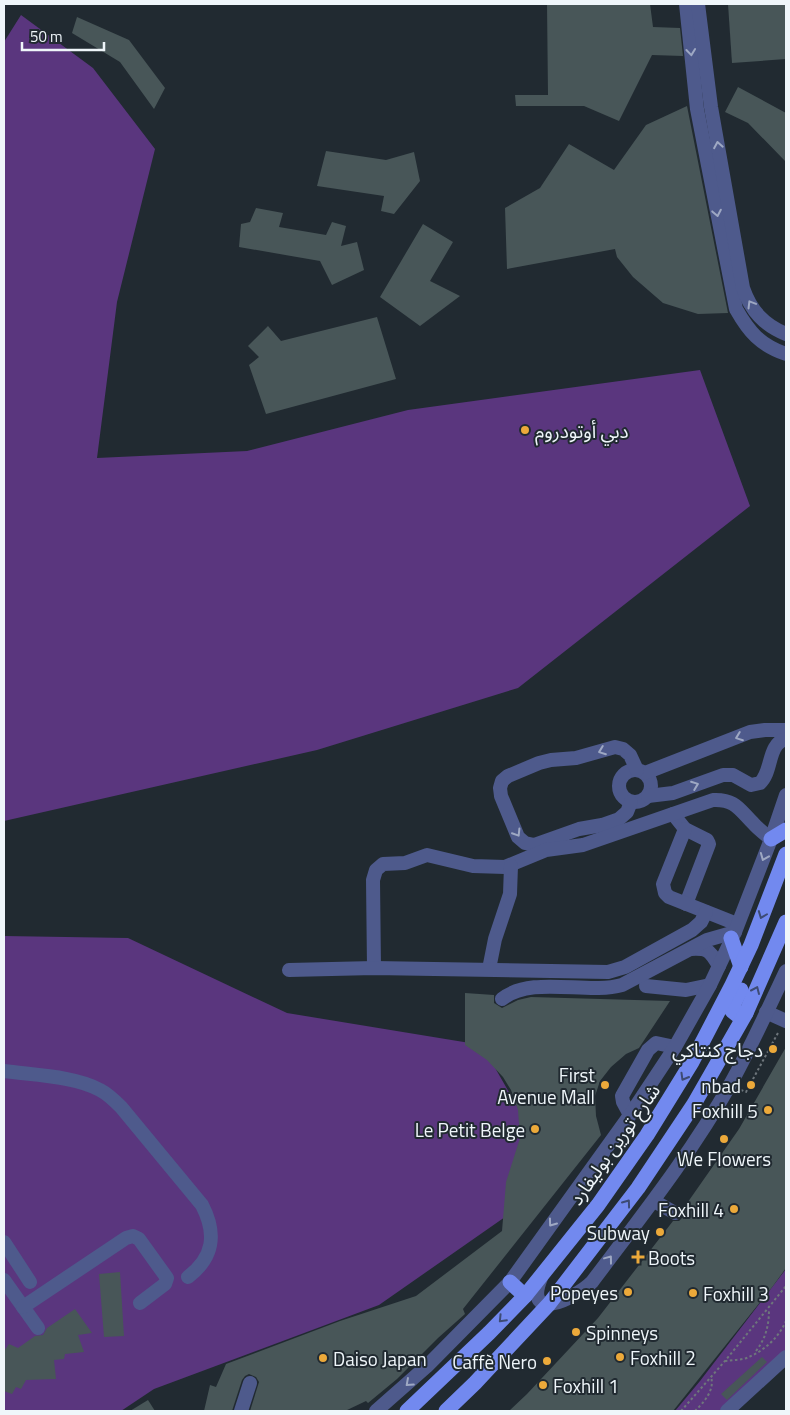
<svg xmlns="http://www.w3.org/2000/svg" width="790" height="1415" viewBox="0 0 790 1415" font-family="'Titillium Web','Noto Sans Arabic',sans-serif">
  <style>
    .green { fill: #5a367e }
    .building { fill: #485658 }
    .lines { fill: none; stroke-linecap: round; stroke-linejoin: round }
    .path { stroke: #6e767c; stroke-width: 2; stroke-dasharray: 2.5 2.5; stroke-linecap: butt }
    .minor { stroke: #4e5a8c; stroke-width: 14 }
    .major { stroke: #7289ef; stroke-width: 15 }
    .oneway { stroke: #9ea8c3 }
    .oneway2 { stroke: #3d4b74 }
    .poi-dot { fill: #eca93a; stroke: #212a31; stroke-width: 2 }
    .labels { text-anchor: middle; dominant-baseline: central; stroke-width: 4; stroke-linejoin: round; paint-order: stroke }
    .poi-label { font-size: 19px; fill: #eff6fa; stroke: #212a31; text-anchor: end }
    .street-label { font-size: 19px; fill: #eff6fa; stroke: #212a31 }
  </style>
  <rect width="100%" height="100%" fill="#212a31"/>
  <g class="green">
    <path d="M21,15L93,68L155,149L117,302L97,458L247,451L408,410L700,370L750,506L518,688L317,750L4,821V42Z"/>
    <path d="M4,936L128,938L287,1013L482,1045L526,1122L505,1217L379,1305L154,1389L121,1411H4Z"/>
    <path d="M786,1269V1351L720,1411H675L700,1381Z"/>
  </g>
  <g class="building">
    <path d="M547,4H650L653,27L680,28L683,56L652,55L619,121L584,106H516L515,95H548Z"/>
    <path d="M728,4H786V59L732,63Z"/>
    <path d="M77,17L129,40L165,88L154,109L120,62L72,33Z"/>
    <path d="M738,87L786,113V162L748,123L725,112Z"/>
    <path d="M687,106L728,313L698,314L663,303L633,277L617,257L615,249L507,269L505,208L540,188L569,144L614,170L646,125Z"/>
    <path d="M326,151L386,160L414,152L420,181L394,214L381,211L384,196L317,186Z"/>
    <path d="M256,208L283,213L279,227L326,235L332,222L346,226L341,246L357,242L364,270L332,285L320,261L239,247L241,224L250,222Z"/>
    <path d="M423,224L453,242L430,281L460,296L420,326L380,297Z"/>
    <path d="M377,317L396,379L266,414L249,365L259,357L248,346L268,326L281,341Z"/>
    <path d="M465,993L494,995V1003L502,1008L518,1000L531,997L670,1001L639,1048L626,1054L611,1067L600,1081L595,1096L596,1116L601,1135L463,1309L465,1314L438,1338L397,1379L368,1403L366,1401L345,1411H250L259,1382L256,1377L249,1374L245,1376L242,1380L232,1411H204L210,1385L216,1387L226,1364L340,1321L416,1296L502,1231L506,1182L520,1138L518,1110L511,1090L503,1077L487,1060L465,1045Z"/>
    <path d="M786,1047V1268L773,1286L673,1411H509L527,1394L598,1318L673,1221H679L682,1218L683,1209L739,1129Z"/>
    <path d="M120,1272L124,1336L104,1337L99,1274Z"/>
    <path d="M75,1309L92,1333L78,1335L84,1352L65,1354L64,1359L54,1360L56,1379L26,1380L21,1389L16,1387L12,1394L4,1391V1351L9,1344L18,1348L35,1336L43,1335L47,1328Z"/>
    <path d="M762,1357L767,1362L727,1400L721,1394Z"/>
    <path d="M148,1400L155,1411H130Z"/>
  </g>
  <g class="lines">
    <g class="path">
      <path d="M741,1090L746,1092L779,1031"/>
      <path d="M756,1351C766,1338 769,1325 769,1309"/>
      <path d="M725,1361C733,1360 743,1360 749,1357C765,1350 779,1337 786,1321"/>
      <path d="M681,1411L725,1361L786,1286"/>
      <path d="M695,1411C704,1402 715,1390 711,1377"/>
    </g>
    <g class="minor">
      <path d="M686,4L697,109L736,309C749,332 760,345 786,354"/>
      <path d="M698,4L711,107L743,288C751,311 764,325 786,334"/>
      <circle cx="635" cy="786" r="16"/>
      <path d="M645,773L750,732L765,730H786"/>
      <path d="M648,796L673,793L723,775H733L751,785L760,783C773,771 767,744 786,739"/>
      <path d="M631,802L627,812L619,819L602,825L579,829L534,845L525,843L518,837L501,796L500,788L502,781L508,776L539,763L551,760L576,758L615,747L623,749L630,755L637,770"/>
      <path d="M673,814L685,829L707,840L709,844L686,904"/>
      <path d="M685,829L663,884L665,893L669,897L737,924"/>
      <path d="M691,949C709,948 710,951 719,966"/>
      <path d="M374,968L373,880L376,870L383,864L405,863L427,855L473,866L505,867L546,850L583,845L713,800C735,799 739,809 753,823C758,829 765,834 771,839"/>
      <path d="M489,969L495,939L510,894L511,866"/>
      <path d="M289,970L374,968L608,972L625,967L692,930L701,922L706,912"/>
      <path d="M646,986L686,990L710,985"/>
      <path d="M502,999C532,975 587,995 622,985L707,940L735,932"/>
      <path d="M766,1012L786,1021"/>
      <path d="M4,1071C32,1075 76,1076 100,1090C108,1094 115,1101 121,1107L202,1205C217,1234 214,1257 188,1277"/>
      <path d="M630,1115L623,1102L622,1096L648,1050L656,1043L675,1047"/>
      <path d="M654,1201L675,1213"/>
      <path d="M4,1242L30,1282"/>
      <path d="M541,1278C523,1324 576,1298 592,1282C640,1218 691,1154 731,1083C751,1047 768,1009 786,971"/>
      <path d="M4,1280L38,1328"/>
      <path d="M23,1307L126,1238L133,1236L139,1239L167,1278L165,1284L140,1303"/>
      <path d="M241,1411L250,1383"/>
      <path d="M376,1411L427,1366L510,1282L630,1115L675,1047L710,985L735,932L771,839L786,795"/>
      <path d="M727,1411L786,1357"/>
    </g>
    <g class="major">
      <path d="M771,839L786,830"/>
      <path d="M731,938L741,967"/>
      <path d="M741,990L732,1007V1011L737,1015L746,1013"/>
      <path d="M510,1282L525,1296"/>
      <path d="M407,1411L489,1333L525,1296L598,1205L647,1135L692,1062L732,985L751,945L786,854"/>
      <path d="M446,1411L475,1383L549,1304L638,1188L694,1104L746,1013L786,922"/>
    </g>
  </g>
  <defs><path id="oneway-chevron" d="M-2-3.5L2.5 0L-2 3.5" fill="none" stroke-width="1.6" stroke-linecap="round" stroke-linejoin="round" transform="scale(1.25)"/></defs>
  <g class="oneway">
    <use href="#oneway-chevron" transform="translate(691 52) rotate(84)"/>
    <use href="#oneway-chevron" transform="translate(718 145) rotate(-100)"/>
    <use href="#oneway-chevron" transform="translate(717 213) rotate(79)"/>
    <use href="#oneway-chevron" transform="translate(751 304) rotate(-121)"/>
    <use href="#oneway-chevron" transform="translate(739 737) rotate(159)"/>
    <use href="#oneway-chevron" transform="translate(602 751) rotate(159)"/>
    <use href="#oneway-chevron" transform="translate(695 785) rotate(-21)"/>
    <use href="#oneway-chevron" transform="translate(517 833) rotate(58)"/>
    <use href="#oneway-chevron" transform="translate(764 857) rotate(112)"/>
    <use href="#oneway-chevron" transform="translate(552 1223) rotate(126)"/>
    <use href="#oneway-chevron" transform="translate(609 1259) rotate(-53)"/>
    <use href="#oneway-chevron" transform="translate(409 1383) rotate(138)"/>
  </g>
  <g class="oneway2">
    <use href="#oneway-chevron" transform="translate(762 915) rotate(111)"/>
    <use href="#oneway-chevron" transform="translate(756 990) rotate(-66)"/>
    <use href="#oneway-chevron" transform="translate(684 1077) rotate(120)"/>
    <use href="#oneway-chevron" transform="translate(627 1203) rotate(-54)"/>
    <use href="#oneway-chevron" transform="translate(502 1319) rotate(134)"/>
  </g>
  <g class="poi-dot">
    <circle cx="525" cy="430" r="5"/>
    <circle cx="773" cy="1049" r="5"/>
    <circle cx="605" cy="1085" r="5"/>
    <circle cx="751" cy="1085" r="5"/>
    <circle cx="768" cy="1110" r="5"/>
    <circle cx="535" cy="1129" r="5"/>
    <circle cx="724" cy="1139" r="5"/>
    <circle cx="734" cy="1209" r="5"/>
    <circle cx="660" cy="1232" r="5"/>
    <path d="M635.5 1249.5h5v5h5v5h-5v5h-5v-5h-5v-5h5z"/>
    <circle cx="628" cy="1292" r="5"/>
    <circle cx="693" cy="1293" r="5"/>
    <circle cx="576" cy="1332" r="5"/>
    <circle cx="620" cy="1357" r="5"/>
    <circle cx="323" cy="1358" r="5"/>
    <circle cx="547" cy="1361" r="5"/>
    <circle cx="543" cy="1385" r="5"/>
  </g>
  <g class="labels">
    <g class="poi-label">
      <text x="535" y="430" text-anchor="start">دبي أوتودروم</text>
      <text x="763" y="1049">دجاج كنتاكي</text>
      <text x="595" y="1074">First<tspan x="595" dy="22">Avenue Mall</tspan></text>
      <text x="741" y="1085">nbad</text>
      <text x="758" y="1110">Foxhill 5</text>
      <text x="525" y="1129">Le Petit Belge</text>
      <text x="724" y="1158" text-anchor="middle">We Flowers</text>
      <text x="724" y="1209">Foxhill 4</text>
      <text x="650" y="1232">Subway</text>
      <text x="648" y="1257" text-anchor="start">Boots</text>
      <text x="618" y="1292">Popeyes</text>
      <text x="703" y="1293" text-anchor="start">Foxhill 3</text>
      <text x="586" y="1332" text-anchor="start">Spinneys</text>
      <text x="630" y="1357" text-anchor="start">Foxhill 2</text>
      <text x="333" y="1358" text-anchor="start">Daiso Japan</text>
      <text x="537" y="1361">Caffè Nero</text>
      <text x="553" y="1385" text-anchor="start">Foxhill 1</text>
    </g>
    <g class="street-label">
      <text transform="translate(614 1144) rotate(-55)">شارع تورين بوليفارد</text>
    </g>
  </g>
  <rect width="790" height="1415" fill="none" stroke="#eff6fa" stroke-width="10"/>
  <path d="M22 42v8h82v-8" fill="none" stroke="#eff6fa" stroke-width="2.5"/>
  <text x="30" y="42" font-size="15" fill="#eff6fa" stroke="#212a31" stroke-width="4" paint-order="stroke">50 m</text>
</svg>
